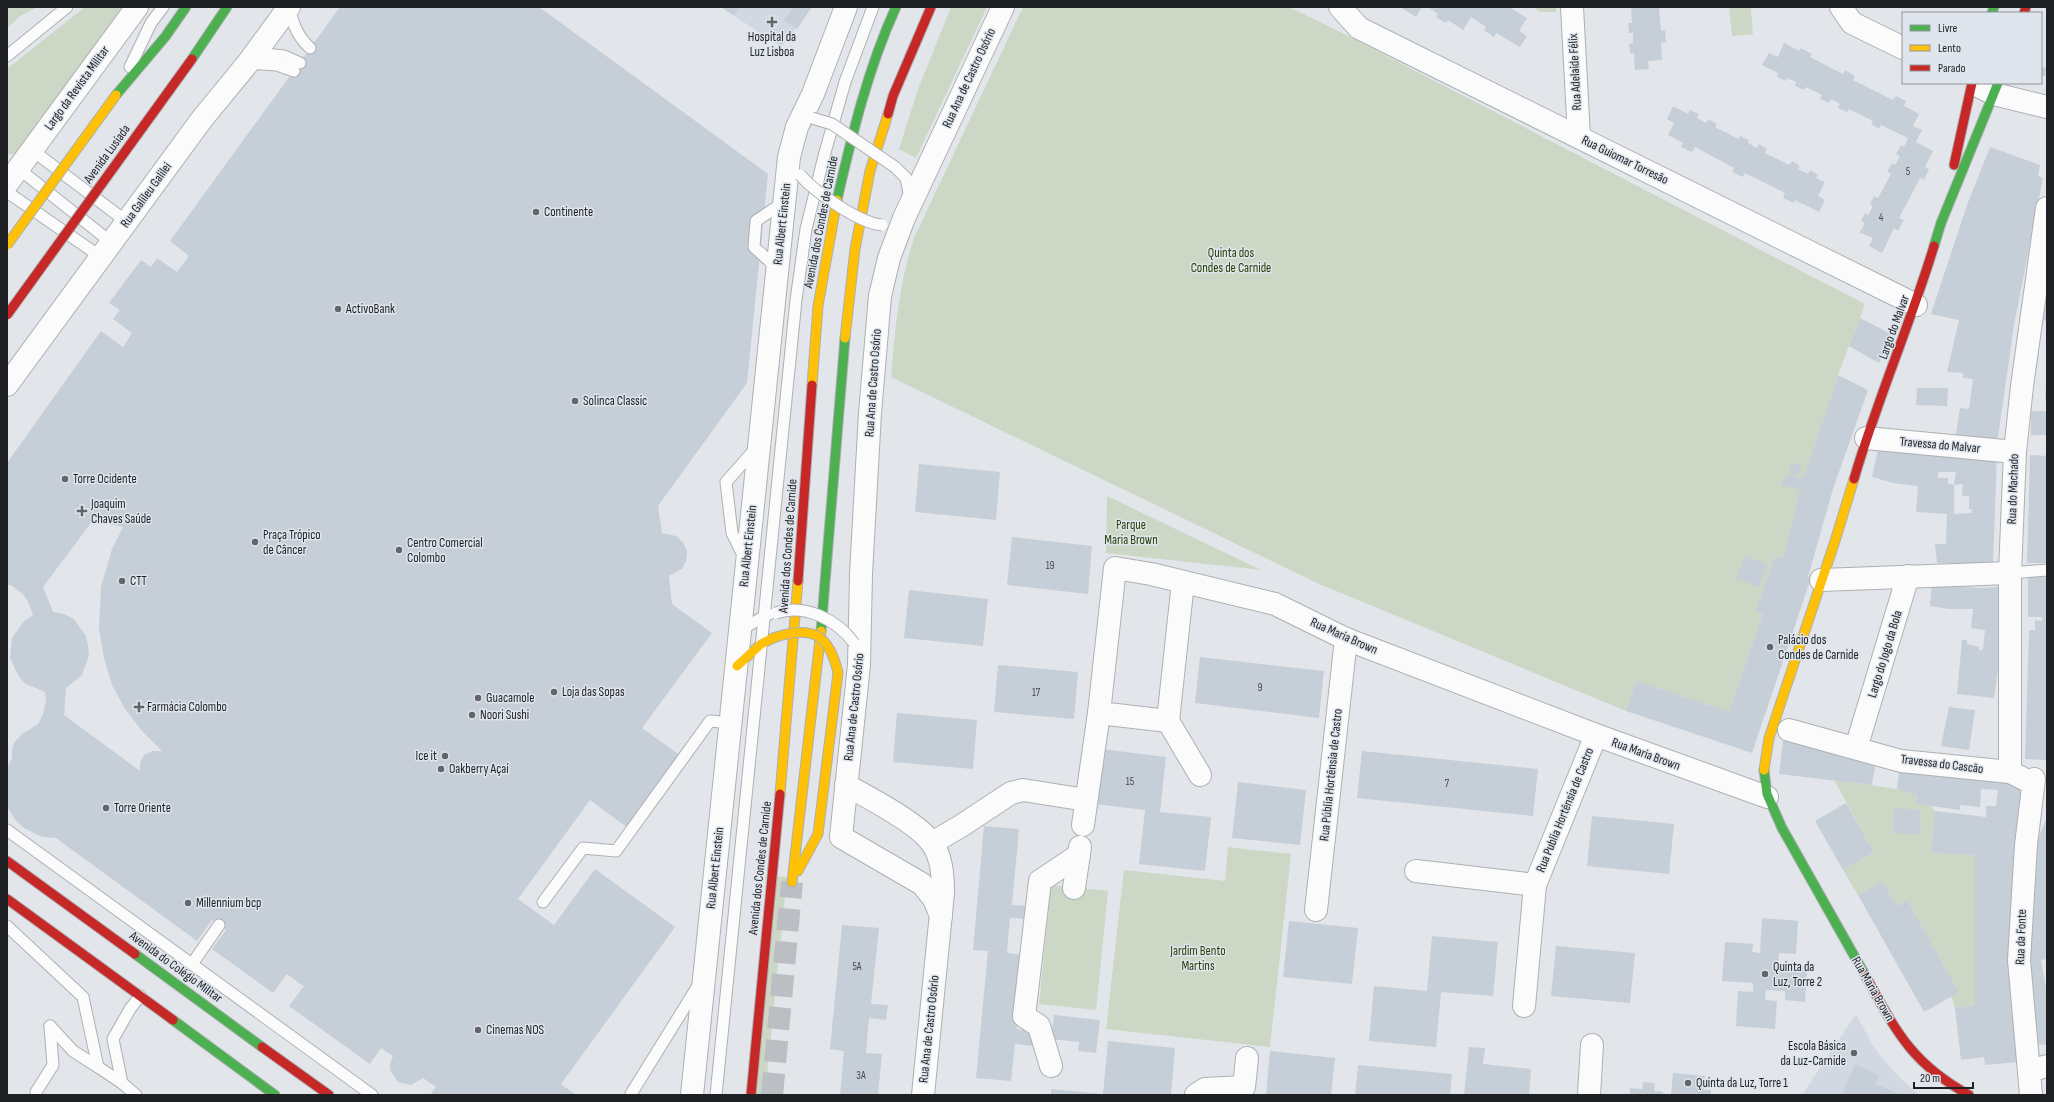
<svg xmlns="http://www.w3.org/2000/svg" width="2054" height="1102" viewBox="0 0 2054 1102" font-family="'Sofia Sans Condensed',sans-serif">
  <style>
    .built { fill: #d2d8e1 }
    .green { fill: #ccd7c6 }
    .building { fill: #c6ced7; fill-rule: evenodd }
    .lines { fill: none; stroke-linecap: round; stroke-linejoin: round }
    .secondary-tunnel { stroke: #bbbec2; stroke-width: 22; stroke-dasharray: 22 11; stroke-linecap: butt }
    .lane-casing { stroke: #adb0b2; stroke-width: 13 }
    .street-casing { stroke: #adb0b2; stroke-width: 24 }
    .fast-casing { stroke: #adb0b2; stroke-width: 11 }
    .slow-casing { stroke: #adb0b2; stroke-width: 11 }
    .jam-casing { stroke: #adb0b2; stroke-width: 11 }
    .lane { stroke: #fbfbfc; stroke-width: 11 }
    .street { stroke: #fbfbfc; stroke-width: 22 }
    .fast { stroke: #4caf50; stroke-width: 9 }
    .slow { stroke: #ffc107; stroke-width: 9 }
    .jam { stroke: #c62828; stroke-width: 9 }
    .lane-bridge-casing { stroke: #adb0b2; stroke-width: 13; stroke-linecap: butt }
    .slow-bridge-casing { stroke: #adb0b2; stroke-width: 11; stroke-linecap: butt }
    .jam-bridge-casing { stroke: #adb0b2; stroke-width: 11; stroke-linecap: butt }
    .lane-bridge { stroke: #fbfbfc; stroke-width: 11 }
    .slow-bridge { stroke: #ffc107; stroke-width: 9 }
    .jam-bridge { stroke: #c62828; stroke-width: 9 }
    .poi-dot { fill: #636569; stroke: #dfe5ed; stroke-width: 1.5 }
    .labels { text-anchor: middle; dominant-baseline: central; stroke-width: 3; stroke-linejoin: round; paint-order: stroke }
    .number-label { font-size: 11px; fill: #484c50 }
    .poi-label { font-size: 13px; fill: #1e2023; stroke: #dfe5ed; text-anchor: start }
    .street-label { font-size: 13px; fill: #1e2023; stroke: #dfe5ed }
    .park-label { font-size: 13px; fill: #284000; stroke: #dfe5ed }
  </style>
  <rect width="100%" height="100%" fill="#e2e6ea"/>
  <g class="built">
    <path d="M721,7H812L781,47Z"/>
    <path d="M1856,1014L1873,1046L1884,1060L1898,1076L1919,1095H1802Z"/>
  </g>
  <g class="green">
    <path d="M7,7H38L20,16L7,28Z"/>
    <path d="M85,7H122L16,153L7,155V69Z"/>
    <path d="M951,7H987L916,158L899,149L918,89Z"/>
    <path d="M1023,7H1289L1344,34L1865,304L1838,375L1803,479L1783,558L1775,555L1757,608L1756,612L1763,614L1729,712L1636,681L1626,711L1317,583L891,377C895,329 899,284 914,238Z"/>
    <path d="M1533,7H1556V12H1540Z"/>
    <path d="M1729,7H1751L1753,34L1732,36Z"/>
    <path d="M1107,496L1261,570L1106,553Z"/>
    <path d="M1834,780L1897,789L1917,795L1916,804L1930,805L1935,811L1931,853L1975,855V1005L1955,1008L1951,996L1959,992L1907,900L1897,906L1882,881L1858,895L1843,870L1874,852Z"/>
    <path d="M1228,847L1291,854L1270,1047L1106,1029L1124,870L1225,881Z"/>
    <path d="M770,876L787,877L765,1095H748Z"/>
    <path d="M1051,885L1108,891L1096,1010L1039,1004Z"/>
  </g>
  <g class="building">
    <path d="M340,7H539L768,174L747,383L658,506L662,533L676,536L683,542L687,551L686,561L682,569L669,576L672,604L712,633L642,728L681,756L629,829L590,800L518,899L554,925L595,869L675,927L561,1084L576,1095H430L436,1087L423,1078L411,1085L398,1082L390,1070V1063L393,1056L381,1048L370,1064L289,1006L304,986L299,983L287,974L273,993L212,949L226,930L212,920L197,941L56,838L42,837L24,828L17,822L7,807V767L12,758V750L14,743L22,734L38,724L43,714L46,701L45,692L26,684L19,677L10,658L12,638L24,621L33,615L28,602L23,594L11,585H7V463L101,331L123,347L132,333L113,319L120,310L109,303L141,260L151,267L157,258L177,272L189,256L170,241ZM100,511L101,517L108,524L123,527L112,549L101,587L99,629L104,658L112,685L125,709L142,731L162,751H152L144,755L140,763V771L64,715L66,688L82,675L89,655L88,645L86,636L74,619L64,614L53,612L43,587Z"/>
    <path d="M721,7H740L734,16Z"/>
    <path d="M793,7H812L797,29L784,20Z"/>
    <path d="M1400,7H1422L1416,17Z"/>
    <path d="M1428,7H1509L1527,18L1519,31L1527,36L1520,47L1496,33L1494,37L1484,30L1486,27L1471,17L1463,30L1448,20L1446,23L1436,17L1438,14Z"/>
    <path d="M1631,7H1659L1661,31L1665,30L1666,42L1661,43L1662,60L1648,61L1649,69L1635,70L1634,53H1630L1629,44L1633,43V33H1629L1628,23H1632Z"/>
    <path d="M1784,43L1799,51L1801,48L1812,54L1810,57L1843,74L1845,70L1855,76L1853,80L1893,100L1896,96L1906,101L1904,106L1919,114L1913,126L1922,130L1916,142L1933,151L1925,167L1929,169L1924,180L1920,178L1899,218L1904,220L1898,231L1894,228L1882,253L1869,246L1873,238L1862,233L1859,234L1865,223L1861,221L1865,213L1868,215L1873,206L1870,204L1874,196L1878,198L1891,174L1887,172L1892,163L1895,165L1900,156L1896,154L1901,145L1904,147L1908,138L1881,125L1879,129L1871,124L1873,121L1849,109L1847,112L1838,108L1840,104L1831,99L1829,103L1820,99L1822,95L1806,87L1804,90L1795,86L1796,82L1787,78L1786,81L1777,77L1778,73L1762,65L1769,53L1778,57Z"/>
    <path d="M2041,67L2046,68L2045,76H2041Z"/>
    <path d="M1673,106L1688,114L1690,110L1699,114L1697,118L1706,123L1708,119L1717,124L1715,127L1739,139L1740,136L1749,140L1748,143L1757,148L1759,144L1767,149L1765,153L1789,165L1792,161L1800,166L1798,169L1808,174L1810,170L1818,175L1816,178L1825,182L1818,196L1825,200L1819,212L1795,200L1794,203L1783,198L1785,193L1745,173L1743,177L1732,172L1734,168L1695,147L1692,152L1681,147L1683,143L1668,135L1674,123L1667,119Z"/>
    <path d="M1990,147L2040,165L2038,176L2043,178L2014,325L1997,444L1955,440L1960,408L1969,409L1973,379L1963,378V373L1947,372L1959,320L1931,314L1967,205Z"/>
    <path d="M2047,261V321L2038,319Z"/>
    <path d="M1860,318L1891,334L1879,363L1849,346Z"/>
    <path d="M1838,375L1868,390L1833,489L1808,577L1811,578L1752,753L1626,711L1636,681L1729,712L1763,614L1756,612L1757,608L1775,555L1783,558L1800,490L1781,485L1787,474L1803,479Z"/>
    <path d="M2046,385H2047V399H2045Z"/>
    <path d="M1917,388H1948L1947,406L1916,405Z"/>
    <rect x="2031" y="411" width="16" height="24"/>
    <path d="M1878,449L1997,453L1993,564L1937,563L1935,544H1946L1947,514L1916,512L1918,486L1893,483L1872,477ZM1938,472H1956L1954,485L1948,483V478H1938ZM1963,484L1962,496H1969V509H1972L1971,513L1954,514V485Z"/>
    <path d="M2030,455L2047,456V563H2027Z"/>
    <circle cx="1795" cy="469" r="6"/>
    <path d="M919,464L1000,472L996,520L915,512Z"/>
    <path d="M1012,537L1092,546L1088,594L1007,585Z"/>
    <path d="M1746,556L1767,565L1759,587L1735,578Z"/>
    <path d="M2028,576H2047V760L2025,759L2029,630H2035V620L2042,621V617H2028Z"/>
    <path d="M1932,583L1978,588L1999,587V661L1994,698L1957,694L1962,640H1967V644L1979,647V651L1983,649L1985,630L1971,628L1973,609H1948L1930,606Z"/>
    <path d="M909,590L988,599L983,646L904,638Z"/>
    <path d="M1200,657L1324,671L1319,718L1195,703Z"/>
    <path d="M998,665L1078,672L1074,719L994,712Z"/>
    <path d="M1949,707L1975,710L1969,750L1941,746Z"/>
    <path d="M897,713L977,720L973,769L893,762Z"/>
    <path d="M1783,740L1858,755L1876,761L1872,785L1779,774Z"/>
    <path d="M1101,749L1166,757L1160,812L1211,817L1205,871L1139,864L1145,810L1095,804Z"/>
    <path d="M1362,751L1538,769L1533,816L1357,798Z"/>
    <path d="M1900,765L2015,783L2020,790L2022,800L2019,1062L1985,1065L1984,1057L1961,1060L1955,1008L1975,1005V855L1931,853L1935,811L1986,817V806H1996L1998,790L1981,789L1980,807L1960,805V810L1916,804L1917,795L1897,789Z"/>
    <path d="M1238,782L1306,790L1300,845L1232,838Z"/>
    <path d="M1846,803L1874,852L1843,870L1815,821Z"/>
    <path d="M1894,808L1920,810L1919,834L1893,833Z"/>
    <path d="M1592,816L1674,824L1669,874L1587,866Z"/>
    <path d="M2047,817V959L2041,960L2047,994V1045L2035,1044L2027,945L2034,903H2028L2034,849Z"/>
    <path d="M984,826L1019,829L1012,905L1028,906L1027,919L1010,918L1007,953L1024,955L1017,1029L1034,1031L1032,1046L1015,1044L1011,1081L976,1078L988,951L973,950Z"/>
    <path d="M1882,881L1897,906L1907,900L1959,992L1924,1012L1858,895Z"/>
    <path d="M1762,918L1798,921L1796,954L1779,953L1778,965L1807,967L1805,1002L1785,1000V991L1766,990L1765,1000L1777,1001L1775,1029L1736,1026L1738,991L1753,992V983L1722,981L1725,942L1753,944L1752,952L1760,953Z"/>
    <path d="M1289,921L1358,928L1352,984L1283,977Z"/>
    <path d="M842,925L879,928L871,1004L888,1005L886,1020L869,1018L866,1053L882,1054L878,1095H840L844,1051L830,1049Z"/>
    <path d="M1432,936L1498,942L1493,996L1441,992L1436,1047L1369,1041L1374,986L1427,991Z"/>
    <path d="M1556,946L1635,953L1630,1003L1551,996Z"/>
    <path d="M1054,1015L1100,1020L1096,1053L1078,1051L1079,1042L1051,1039Z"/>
    <path d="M1108,1041L1175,1048L1171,1095H1051V1089L1103,1094Z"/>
    <path d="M1469,1047L1485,1048L1483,1064L1531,1069L1529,1095H1464Z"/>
    <path d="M1270,1051L1335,1058L1331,1095H1266Z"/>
    <path d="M1855,1064L1879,1075L1875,1084L1902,1095H1842Z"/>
    <path d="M1358,1065L1452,1074L1450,1095H1355Z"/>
    <path d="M1673,1073L1705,1076L1704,1090H1711V1095H1671Z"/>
    <path d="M1643,1082L1655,1083L1654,1091L1663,1092L1662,1095H1630V1088L1642,1089Z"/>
  </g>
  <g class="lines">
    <path class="secondary-tunnel" d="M772,1095L792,882"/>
    <g class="lane-casing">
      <g id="lane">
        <path d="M289,7C293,24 297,36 310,48"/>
        <path d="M256,53L284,56L300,63"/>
        <path d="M7,56L67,7"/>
        <path d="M248,63L277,65L294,71"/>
        <path d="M130,67L151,23L163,7"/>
        <path d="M32,150L127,222"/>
        <path d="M895,167L906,178L910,198"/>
        <path d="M16,169H19L112,243"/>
        <path d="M7,192L101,257"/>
        <path d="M777,268L754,247L756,221L784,202"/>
        <path d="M744,557L732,533L726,482L757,447"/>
        <path d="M2010,573L2047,570"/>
        <path d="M740,630L769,614"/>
        <path d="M7,830L372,1095"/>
        <path d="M543,902L583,848L616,851L710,721L731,723"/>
        <path d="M7,926L83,997L98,1067L122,1083"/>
        <path d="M192,964L219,925"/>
        <path d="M50,1026L73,1051L98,1067"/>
        <path d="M36,1092L53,1065L50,1026"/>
        <path d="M631,1094L699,984"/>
        <path d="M136,1095L122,1083L113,1039L130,1009L140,996"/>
        <path d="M716,1095L796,300L806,229L824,156L845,82L873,7"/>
      </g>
    </g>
    <g class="street-casing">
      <g id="street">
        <path d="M1340,7L1359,28L1916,305"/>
        <path d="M1572,7L1579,137"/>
        <path d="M1841,7L1852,23L1903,48"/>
        <path d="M1978,86L1994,94L2047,107"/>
        <path d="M7,184L137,7"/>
        <path d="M7,385L202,119L248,63L289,7"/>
        <path d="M1866,438L2015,452"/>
        <path d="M1821,580L2010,573"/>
        <path d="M1183,582L1168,721L1099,713L1115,568L1151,574L1275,604L1346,639L1596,735L1767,797"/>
        <path d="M1168,721L1200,775"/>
        <path d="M1789,730L1901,761L2010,772L2024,779"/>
        <path d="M1856,748L1908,576"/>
        <path d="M2010,772V573L2015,452L2022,386L2047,208"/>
        <path d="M846,785C869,798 916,822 931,842C942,856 943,876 943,893L923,1095"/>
        <path d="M1083,825L1099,713"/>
        <path d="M932,843L961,826L1011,793L1023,790L1086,800"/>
        <path d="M1416,871L1535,885L1596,735"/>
        <path d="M1074,888L1080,847"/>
        <path d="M1316,910L1346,639"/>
        <path d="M941,916L934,899L922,884L841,837L859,665L861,574L870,413L880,296L889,258L904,218L1003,7"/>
        <path d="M1524,1006L1535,885"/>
        <path d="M1051,1066L1039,1026L1024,1016L1040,881L1079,855"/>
        <path d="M2029,1071L2047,1066"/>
        <path d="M692,1095L789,157L797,127L813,94L846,7"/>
        <path d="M1196,1095L1205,1089L1244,1087L1247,1058"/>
        <path d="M1589,1095L1592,1045"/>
        <path d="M2031,1095L2019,960L2026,845L2034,779"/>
      </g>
    </g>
    <g class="fast-casing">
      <g id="fast">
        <path d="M1992,13L1994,7"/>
        <path d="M192,59L227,7"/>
        <path d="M116,95L165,37L186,7"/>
        <path d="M837,200C852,135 868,68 896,7"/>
        <path d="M1934,246L1941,223L1998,83"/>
        <path d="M821,631L845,338"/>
        <path d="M1764,770L1767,794L1782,828L1865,975"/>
        <path d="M135,954L262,1047"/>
        <path d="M173,1020L275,1095"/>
      </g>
    </g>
    <g class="slow-casing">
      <g id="slow">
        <path d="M845,338L855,249L870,171L888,114"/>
        <path d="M812,385L818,306L837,200"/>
        <path d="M737,666L761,644L773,638"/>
        <path d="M1764,770L1769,738L1835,541L1854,479"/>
        <path d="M780,794L798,581"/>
        <path d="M798,871L818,834L838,673"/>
        <path d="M792,882L821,631"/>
      </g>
    </g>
    <g class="jam-casing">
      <g id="jam">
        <path d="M2024,13L2026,7"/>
        <path d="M888,114L893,96L931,7"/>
        <path d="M1954,165L1972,83"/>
        <path d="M1854,479C1877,400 1910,325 1934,246"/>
        <path d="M798,581L812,385"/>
        <path d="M7,861L135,954"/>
        <path d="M7,899L173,1020"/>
        <path d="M1865,975C1896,1031 1911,1063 1969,1095"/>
        <path d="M262,1047L329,1095"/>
        <path d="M751,1095L780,794"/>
      </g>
    </g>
    <use href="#lane" class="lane"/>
    <use href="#street" class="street"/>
    <use href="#fast" class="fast"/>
    <use href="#slow" class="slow"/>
    <use href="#jam" class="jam"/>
    <g class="lane-bridge-casing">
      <g id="lane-bridge">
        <path d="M812,118L832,124L895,167"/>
        <path d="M800,175C815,192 859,223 882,225"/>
        <path d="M776,613C805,603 837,620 854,643"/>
      </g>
    </g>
    <g class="slow-bridge-casing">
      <g id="slow-bridge">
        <path d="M7,245L116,95"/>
        <path d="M773,638C811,625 829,633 838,673"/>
      </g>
    </g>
    <g class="jam-bridge-casing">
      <path id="jam-bridge" d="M7,315L192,59"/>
    </g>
    <use href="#lane-bridge" class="lane-bridge"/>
    <use href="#slow-bridge" class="slow-bridge"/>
    <use href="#jam-bridge" class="jam-bridge"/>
  </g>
  <g class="poi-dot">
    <path d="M770 16h4v4h4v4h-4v4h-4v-4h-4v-4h4z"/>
    <circle cx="536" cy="212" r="4"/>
    <circle cx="338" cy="309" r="4"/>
    <circle cx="575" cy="401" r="4"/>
    <circle cx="65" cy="479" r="4"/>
    <path d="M80 505h4v4h4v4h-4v4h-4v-4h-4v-4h4z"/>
    <circle cx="255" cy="542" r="4"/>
    <circle cx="399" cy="550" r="4"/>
    <circle cx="122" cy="581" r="4"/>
    <circle cx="1770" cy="647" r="4"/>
    <circle cx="554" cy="692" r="4"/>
    <circle cx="478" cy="698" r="4"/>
    <path d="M137 701h4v4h4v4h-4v4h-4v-4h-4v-4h4z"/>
    <circle cx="472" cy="715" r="4"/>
    <circle cx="445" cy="756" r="4"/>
    <circle cx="441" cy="769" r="4"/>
    <circle cx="106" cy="808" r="4"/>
    <circle cx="188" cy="903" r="4"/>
    <circle cx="1765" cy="974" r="4"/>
    <circle cx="478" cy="1030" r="4"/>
    <circle cx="1854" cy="1053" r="4"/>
    <circle cx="1688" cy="1083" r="4"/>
  </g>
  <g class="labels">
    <g class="number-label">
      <text x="1908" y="171">5</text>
      <text x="1881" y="217">4</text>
      <text x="1050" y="565">19</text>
      <text x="1260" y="687">9</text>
      <text x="1036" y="692">17</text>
      <text x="1130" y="781">15</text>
      <text x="1447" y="783">7</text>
      <text x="857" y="966">5A</text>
      <text x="861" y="1075">3A</text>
    </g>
    <g class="poi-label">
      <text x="772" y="37" text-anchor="middle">Hospital da<tspan x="772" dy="15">Luz Lisboa</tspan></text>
      <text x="544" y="212">Continente</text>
      <text x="346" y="309">ActivoBank</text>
      <text x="583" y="401">Solinca Classic</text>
      <text x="73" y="479">Torre Ocidente</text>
      <text x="91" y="504">Joaquim<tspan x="91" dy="15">Chaves Saúde</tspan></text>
      <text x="263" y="535">Praça Trópico<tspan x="263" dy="15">de Câncer</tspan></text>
      <text x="407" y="543">Centro Comercial<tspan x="407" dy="15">Colombo</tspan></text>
      <text x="130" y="581">CTT</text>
      <text x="1778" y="640">Palácio dos<tspan x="1778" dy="15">Condes de Carnide</tspan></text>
      <text x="562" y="692">Loja das Sopas</text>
      <text x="486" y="698">Guacamole</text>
      <text x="147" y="707">Farmácia Colombo</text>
      <text x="480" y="715">Noori Sushi</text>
      <text x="437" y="756" text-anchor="end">Ice it</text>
      <text x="449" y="769">Oakberry Açaí</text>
      <text x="114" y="808">Torre Oriente</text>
      <text x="196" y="903">Millennium bcp</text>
      <text x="1773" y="967">Quinta da<tspan x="1773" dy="15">Luz, Torre 2</tspan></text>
      <text x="486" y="1030">Cinemas NOS</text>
      <text x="1846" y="1046" text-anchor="end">Escola Básica<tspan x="1846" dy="15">da Luz-Carnide</tspan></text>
      <text x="1696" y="1083">Quinta da Luz, Torre 1</text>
    </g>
    <g class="street-label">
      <text transform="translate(1575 72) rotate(-93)">Rua Adelaide Félix</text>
      <text transform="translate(969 78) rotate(-65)">Rua Ana de Castro Osório</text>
      <text transform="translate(77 88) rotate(-54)">Largo da Revista Militar</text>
      <text transform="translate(107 154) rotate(-54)">Avenida Lusíada</text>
      <text transform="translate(1625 160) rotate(26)">Rua Guiomar Torresão</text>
      <text transform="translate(146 195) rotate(-54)">Rua Galileu Galilei</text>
      <text transform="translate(821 222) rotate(-79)">Avenida dos Condes de Carnide</text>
      <text transform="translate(782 224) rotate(-84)">Rua Albert Einstein</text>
      <text transform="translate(1894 327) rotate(-70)">Largo do Malvar</text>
      <text transform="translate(873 383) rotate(-86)">Rua Ana de Castro Osório</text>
      <text transform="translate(1940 445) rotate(5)">Travessa do Malvar</text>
      <text transform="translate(2013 489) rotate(-88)">Rua do Machado</text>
      <text transform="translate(748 546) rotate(-84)">Rua Albert Einstein</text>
      <text transform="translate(788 546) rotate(-86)">Avenida dos Condes de Carnide</text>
      <text transform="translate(1344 636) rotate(24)">Rua Maria Brown</text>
      <text transform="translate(1885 654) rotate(-73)">Largo do Jogo da Bola</text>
      <text transform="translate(854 707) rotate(-84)">Rua Ana de Castro Osório</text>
      <text transform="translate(1646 754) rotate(20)">Rua Maria Brown</text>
      <text transform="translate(1942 764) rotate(7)">Travessa do Cascão</text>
      <text transform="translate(1331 775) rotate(-84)">Rua Públia Hortênsia de Castro</text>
      <text transform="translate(1565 810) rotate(-68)">Rua Publia Hortênsia de Castro</text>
      <text transform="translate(715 868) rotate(-84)">Rua Albert Einstein</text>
      <text transform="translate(760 868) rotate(-84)">Avenida dos Condes de Carnide</text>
      <text transform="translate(2021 937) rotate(-88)">Rua da Fonte</text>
      <text transform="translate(176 967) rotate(36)">Avenida do Colégio Militar</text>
      <text transform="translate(1873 989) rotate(60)">Rua Maria Brown</text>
      <text transform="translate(929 1029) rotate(-84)">Rua Ana de Castro Osório</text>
    </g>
    <g class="park-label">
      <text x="1231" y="253">Quinta dos<tspan x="1231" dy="15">Condes de Carnide</tspan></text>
      <text x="1131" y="525">Parque<tspan x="1131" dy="15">Maria Brown</tspan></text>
      <text x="1198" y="951">Jardim Bento<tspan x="1198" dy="15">Martins</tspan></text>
    </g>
  </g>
  <rect width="2054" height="1102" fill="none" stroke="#1e2023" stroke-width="16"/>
  <rect x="1902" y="12" width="140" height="72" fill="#dfe5ed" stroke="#92969c"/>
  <rect x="1910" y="25" width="20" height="6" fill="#4caf50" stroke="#92969c"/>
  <text x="1938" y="32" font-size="12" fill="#1e2023">Livre</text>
  <rect x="1910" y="45" width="20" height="6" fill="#ffc107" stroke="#92969c"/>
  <text x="1938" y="52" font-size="12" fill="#1e2023">Lento</text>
  <rect x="1910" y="65" width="20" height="6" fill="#c62828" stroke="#92969c"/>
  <text x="1938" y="72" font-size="12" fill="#1e2023">Parado</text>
  <path d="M1914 1082v6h59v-6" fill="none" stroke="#1e2023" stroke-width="2"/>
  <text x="1920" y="1082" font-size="12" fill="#1e2023" stroke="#dfe5ed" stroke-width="3" paint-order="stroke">20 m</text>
</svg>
